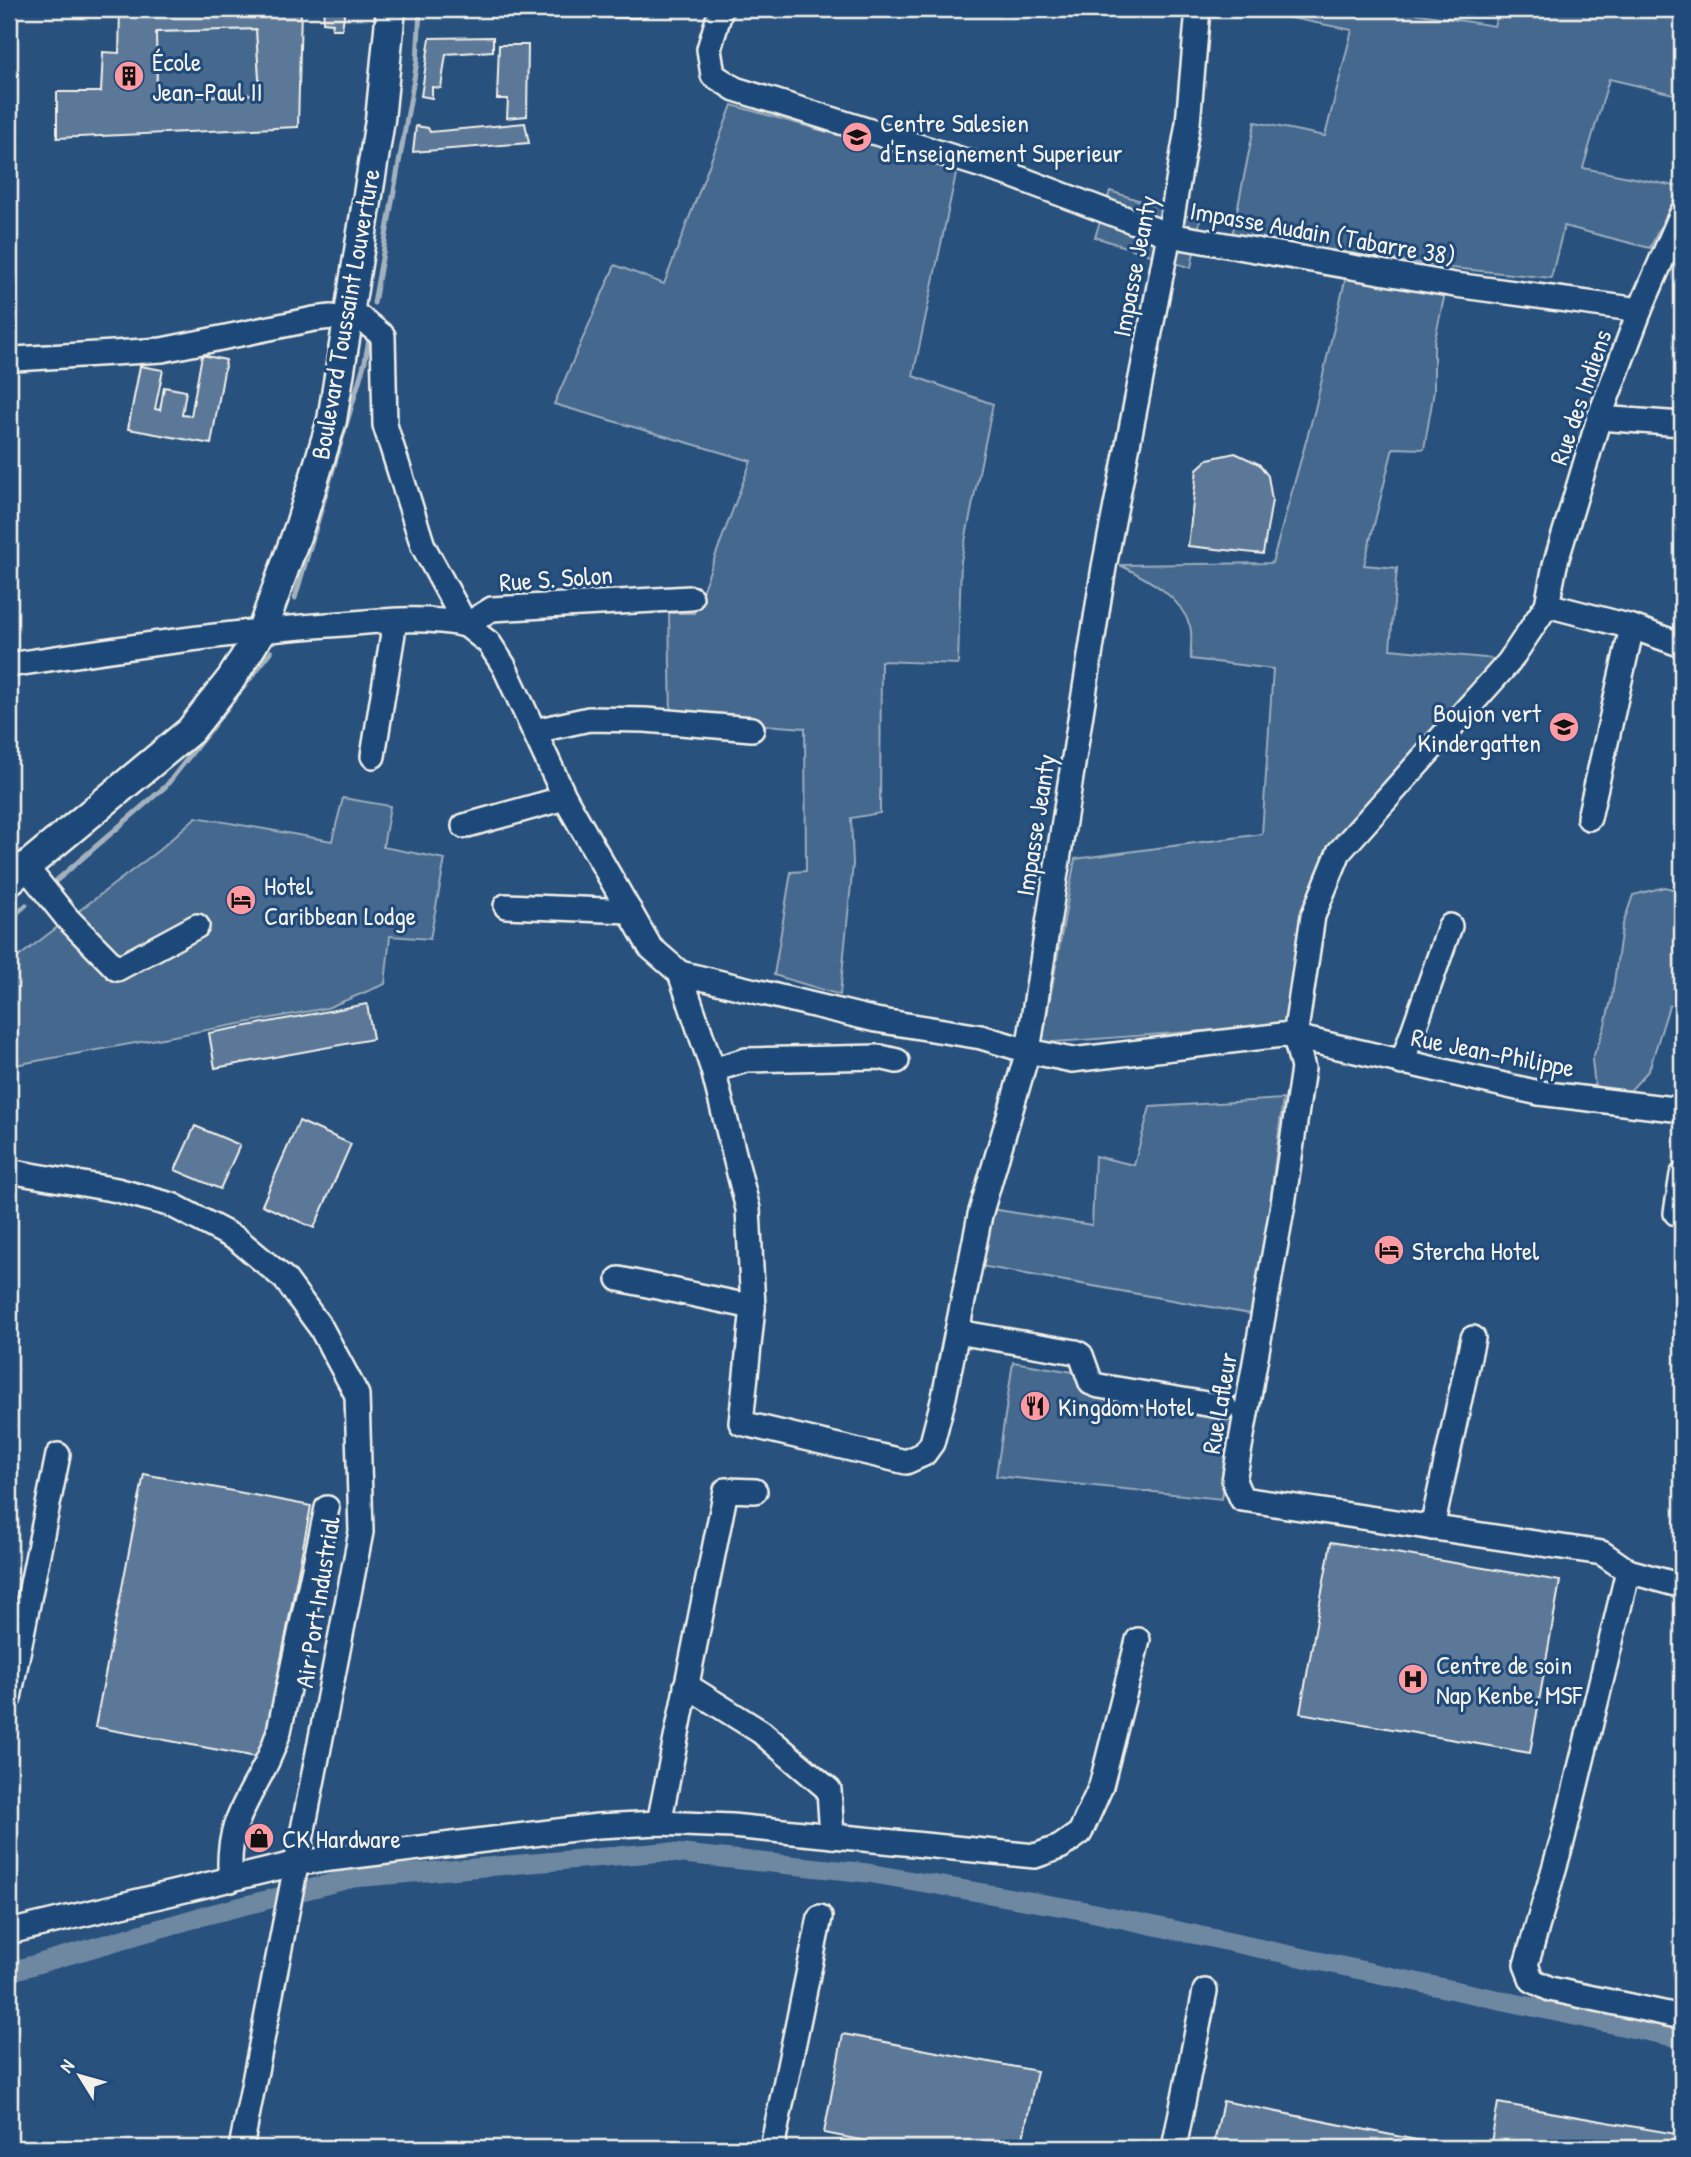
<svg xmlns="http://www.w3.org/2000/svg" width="1691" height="2157" viewBox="0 0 1691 2157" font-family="'Patrick Hand',sans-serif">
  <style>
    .green { fill: #45688e; stroke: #9cacbb; stroke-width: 2 }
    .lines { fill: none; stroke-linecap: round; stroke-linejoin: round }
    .stream { stroke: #a4b2be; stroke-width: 5 }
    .canal { stroke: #6e88a2; stroke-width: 19 }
    .building { fill: #5b7899; stroke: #f4f1e8; stroke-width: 2; fill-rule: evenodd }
    .minor-casing { stroke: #f4f1e8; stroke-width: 28 }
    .major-casing { stroke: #f4f1e8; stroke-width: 33 }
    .minor { stroke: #1f4a7a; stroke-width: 23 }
    .major { stroke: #1f4a7a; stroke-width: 28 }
    .labels { text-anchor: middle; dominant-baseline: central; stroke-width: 6; stroke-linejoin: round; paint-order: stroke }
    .poi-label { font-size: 26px; fill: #f4f1e8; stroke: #1f4a7a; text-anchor: start }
    .street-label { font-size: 26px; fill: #f4f1e8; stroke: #1f4a7a }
  </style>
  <rect width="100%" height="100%" fill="#28517e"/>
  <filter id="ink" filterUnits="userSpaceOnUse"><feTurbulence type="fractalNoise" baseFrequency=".0143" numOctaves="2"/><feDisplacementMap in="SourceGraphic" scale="14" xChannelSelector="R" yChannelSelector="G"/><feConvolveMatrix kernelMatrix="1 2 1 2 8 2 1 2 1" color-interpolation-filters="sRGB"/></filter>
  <g filter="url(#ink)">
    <g class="green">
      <path d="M1261,9H1390L1494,26L1500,9H1682V96L1609,79L1583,168L1680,187L1650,248L1564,226L1551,278L1452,268L1232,236L1255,122L1325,136L1352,30L1261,12Z"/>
      <path d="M256,29L260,94L157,98L156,32Z"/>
      <path d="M732,105L957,169L913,376L993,404L961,561L958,664L881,661L880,813L851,818L853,864L840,995L774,975L791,872L806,871L805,728L671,718L669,613H694L751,461L554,404L615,265L664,284Z"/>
      <path d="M1110,191L1200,220L1191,268L1095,237Z"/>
      <path d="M1347,272L1446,289L1434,343V391L1424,449L1393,448L1364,565L1397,568L1390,649L1496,659L1409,755L1327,853L1302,934L1285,1025L1042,1043L1075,859L1262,834L1273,669L1191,659C1190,649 1193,636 1190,626C1179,594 1147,579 1120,565L1272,563L1315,409Z"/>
      <path d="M343,798L390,806L383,847L445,859L430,939L390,936L385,984L327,1008L9,1066V964L159,850L196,817L332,841Z"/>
      <path d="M1665,887L1682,892V1004L1669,1006L1649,1070L1628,1093L1595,1086L1592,1060L1604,1029L1612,996L1622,927L1633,895Z"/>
      <path d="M1283,1099L1256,1315L975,1265L991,1209L1092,1225L1095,1156L1134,1165L1150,1107Z"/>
      <path d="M1013,1362L1235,1399L1222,1499L996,1476Z"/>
    </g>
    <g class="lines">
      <g class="stream">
        <path d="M1674,209L1682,191"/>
        <path d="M1632,297L1647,265"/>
        <path d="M374,303L417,62L420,9"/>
        <path d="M295,598L365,361L369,339"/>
        <path d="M57,880L166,786L271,652"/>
        <path d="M9,920L26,905"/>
      </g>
      <path class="canal" d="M9,1972L203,1916L353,1878L664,1852L868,1873L1081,1910L1682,2039"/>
    </g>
    <g class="building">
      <path d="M120,9H301L298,127L57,138V92H101L103,52L119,53ZM256,29L260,94L157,98L156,32Z"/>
      <path d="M324,9H345L342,29H332L333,23L323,22Z"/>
      <path d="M538,9H640L639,18L538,14Z"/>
      <path d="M493,37V51L446,54L441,88L432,87V98L421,96L430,38Z"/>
      <path d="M499,45H528L527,116L507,118L508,99H497Z"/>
      <path d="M525,123L529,143L413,152L416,126L428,128L430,132Z"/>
      <path d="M202,355L226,360L211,444L128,429L140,366L163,370L155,409L160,410L164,387L186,391L182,415L191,416Z"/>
      <path d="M1235,453L1259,464L1268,476L1272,500L1263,554L1188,546L1197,469L1208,459Z"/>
      <path d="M367,1004L373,1039L215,1068L209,1033Z"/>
      <path d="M299,1121L351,1144L314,1228L262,1205Z"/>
      <path d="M195,1126L240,1145L220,1189L175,1170Z"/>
      <path d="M144,1474L311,1506L262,1758L95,1727Z"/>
      <path d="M1331,1542L1560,1581L1530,1753L1300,1713Z"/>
      <path d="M843,2034L1037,2071L1021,2148H902L824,2133Z"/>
      <path d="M1223,2101L1446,2146L1445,2148H1213Z"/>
      <path d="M1498,2103L1682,2135V2148H1490Z"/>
    </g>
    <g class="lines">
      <g class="minor-casing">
        <g id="minor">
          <path d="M721,9L709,49L713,75L735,89L1011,175L1169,235L1455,285L1640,310"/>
          <path d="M1682,213L1640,310L1599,418L1555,565L1547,605L1509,662L1339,852L1313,916L1295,1037L1303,1068L1283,1204L1234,1481L1242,1499L1602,1553L1628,1571L1682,1586"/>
          <path d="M350,310L383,336L385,425L423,546L466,625L489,643L504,666L565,798L650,947L680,973L713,1070L748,1209L753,1307L741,1423L906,1462L924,1454L932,1443L944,1397L980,1215L1028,1051L1104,567L1169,235L1188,123L1198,9"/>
          <path d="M15,359L162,350L314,319L331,317L347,321"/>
          <path d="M1599,418L1682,424"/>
          <path d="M1547,605L1632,627L1682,645"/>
          <path d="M9,665C115,649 220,633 328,625C374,622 421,615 466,625L492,609L691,598"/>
          <path d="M535,731L589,719L645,720L752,729"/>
          <path d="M373,756L395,621"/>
          <path d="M1589,818L1632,627"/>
          <path d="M464,826L565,798"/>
          <path d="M26,867L67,918L117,969L197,926"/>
          <path d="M506,906L630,911"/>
          <path d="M680,973L876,1020L981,1037L1028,1051L1072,1060L1282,1035L1295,1037L1539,1093L1682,1110"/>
          <path d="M1402,1063L1450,926"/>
          <path d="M713,1070L746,1060L880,1057L897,1061"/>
          <path d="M9,1171L117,1190L172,1205L237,1239L285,1279L321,1328L357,1395L361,1532L241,2148"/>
          <path d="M1676,1213L1682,1175"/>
          <path d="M619,1279L753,1307"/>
          <path d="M957,1332L1076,1352L1081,1355L1091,1383L1099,1386L1225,1407"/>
          <path d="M1432,1528L1473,1338"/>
          <path d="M1628,1571L1563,1838L1526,1965L1532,1980L1550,1989L1682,2017"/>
          <path d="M686,1685L761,1732L829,1790L832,1836"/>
          <path d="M9,1698L58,1455"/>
          <path d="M659,1823L726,1490L755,1491"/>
          <path d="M231,1880C223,1813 262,1789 279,1731L327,1508"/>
          <path d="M9,1932L298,1863L598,1826L659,1823L732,1826L1035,1856L1060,1847L1080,1833L1101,1786L1138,1640"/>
          <path d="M772,2148L820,1917"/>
          <path d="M1174,2148L1205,1991"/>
        </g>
      </g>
      <g class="major-casing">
        <path id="major" d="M9,881L190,731L231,679L262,630L300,525L332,420L380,120L391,9"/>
      </g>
      <use href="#minor" class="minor"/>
      <use href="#major" class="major"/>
    </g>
  </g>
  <defs>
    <g id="building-disc" transform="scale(1.575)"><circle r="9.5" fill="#ff9aa2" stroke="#1f4a7a"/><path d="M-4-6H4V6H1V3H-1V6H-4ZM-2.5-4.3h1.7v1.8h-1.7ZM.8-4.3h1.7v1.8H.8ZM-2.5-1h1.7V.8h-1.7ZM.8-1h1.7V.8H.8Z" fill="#111"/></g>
    <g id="school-disc" transform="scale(1.575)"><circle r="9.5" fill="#ff9aa2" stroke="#1f4a7a"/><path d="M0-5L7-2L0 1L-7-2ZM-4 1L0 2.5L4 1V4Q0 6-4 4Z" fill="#111"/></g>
    <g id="hotel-disc" transform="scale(1.575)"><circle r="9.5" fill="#ff9aa2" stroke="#1f4a7a"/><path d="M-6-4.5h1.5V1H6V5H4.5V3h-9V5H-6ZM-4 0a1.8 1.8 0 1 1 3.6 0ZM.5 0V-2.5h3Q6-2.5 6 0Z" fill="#111"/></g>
    <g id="restaurant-disc" transform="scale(1.575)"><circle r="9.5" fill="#ff9aa2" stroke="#1f4a7a"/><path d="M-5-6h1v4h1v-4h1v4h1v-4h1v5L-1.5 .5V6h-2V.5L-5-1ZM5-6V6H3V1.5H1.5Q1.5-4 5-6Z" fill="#111"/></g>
    <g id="hospital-disc" transform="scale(1.575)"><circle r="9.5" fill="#ff9aa2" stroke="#1f4a7a"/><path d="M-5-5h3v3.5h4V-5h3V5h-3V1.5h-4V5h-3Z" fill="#111"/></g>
    <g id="shop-disc" transform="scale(1.575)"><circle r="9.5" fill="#ff9aa2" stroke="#1f4a7a"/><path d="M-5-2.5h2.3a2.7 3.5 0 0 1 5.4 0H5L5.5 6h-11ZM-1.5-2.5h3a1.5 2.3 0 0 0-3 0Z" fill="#111"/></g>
  </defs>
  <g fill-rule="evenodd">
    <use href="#building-disc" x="129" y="76"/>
    <use href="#school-disc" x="857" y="137"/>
    <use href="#school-disc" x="1564" y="727"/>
    <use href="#hotel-disc" x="241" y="900"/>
    <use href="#hotel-disc" x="1389" y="1250"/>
    <use href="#restaurant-disc" x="1035" y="1406"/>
    <use href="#hospital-disc" x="1413" y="1679"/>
    <use href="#shop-disc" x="259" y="1838"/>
  </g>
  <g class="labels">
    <g class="poi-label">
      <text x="152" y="61">École<tspan x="152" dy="30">Jean-Paul II</tspan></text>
      <text x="880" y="122">Centre Salesien<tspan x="880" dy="30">d'Enseignement Superieur</tspan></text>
      <text x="1541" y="712" text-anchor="end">Boujon vert<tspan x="1541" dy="30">Kindergatten</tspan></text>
      <text x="264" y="885">Hotel<tspan x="264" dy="30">Caribbean Lodge</tspan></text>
      <text x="1412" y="1250">Stercha Hotel</text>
      <text x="1058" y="1406">Kingdom Hotel</text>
      <text x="1436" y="1664">Centre de soin<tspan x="1436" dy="30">Nap Kenbe, MSF</tspan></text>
      <text x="282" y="1838">CK Hardware</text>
    </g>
    <g class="street-label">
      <text transform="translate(1323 233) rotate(10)">Impasse Audain (Tabarre 38)</text>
      <text transform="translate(1134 266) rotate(-79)">Impasse Jeanty</text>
      <text transform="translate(345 314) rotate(-80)">Boulevard Toussaint Louverture</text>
      <text transform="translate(1580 397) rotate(-71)">Rue des Indiens</text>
      <text transform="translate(556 578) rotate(-4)">Rue S. Solon</text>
      <text transform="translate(1035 825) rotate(-81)">Impasse Jeanty</text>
      <text transform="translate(1493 1052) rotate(11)">Rue Jean-Philippe</text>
      <text transform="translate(1219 1403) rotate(-80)">Rue Lafleur</text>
      <text transform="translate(317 1602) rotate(-81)">Air Port Industrial</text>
    </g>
  </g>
  <rect width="1691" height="2157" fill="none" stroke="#1f4a7a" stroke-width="35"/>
  <rect x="18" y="18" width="1656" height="2122" fill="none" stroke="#f4f1e8" stroke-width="2.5" filter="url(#ink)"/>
  <g transform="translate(80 2076) rotate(307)" stroke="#1f4a7a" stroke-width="5" paint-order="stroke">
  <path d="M0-5L12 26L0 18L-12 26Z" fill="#f4f1e8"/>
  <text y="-10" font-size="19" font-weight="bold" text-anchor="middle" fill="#f4f1e8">N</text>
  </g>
</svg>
